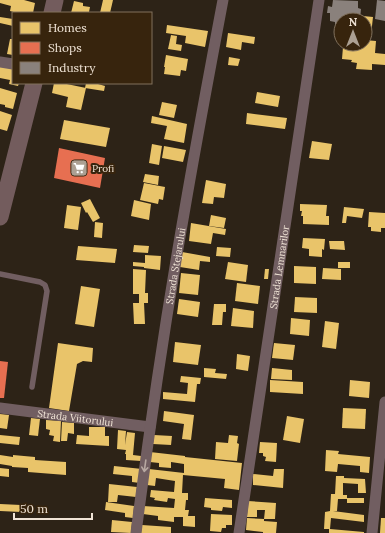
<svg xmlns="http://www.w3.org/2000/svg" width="385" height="533" viewBox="0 0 385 533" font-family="Lora,serif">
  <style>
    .homes { fill: #e9c46a }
    .shops { fill: #e76f51 }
    .industry { fill: #8a817c }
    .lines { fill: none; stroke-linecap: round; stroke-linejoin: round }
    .lane { stroke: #715e61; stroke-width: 5.5 }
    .street { stroke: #715e61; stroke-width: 11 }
    .primary { stroke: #735c5d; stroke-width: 17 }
    .oneway { stroke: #b7a8a1 }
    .labels { text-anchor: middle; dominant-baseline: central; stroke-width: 4; stroke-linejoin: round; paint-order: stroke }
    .poi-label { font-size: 10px; fill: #f0e4d6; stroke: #37240d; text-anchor: start }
    .street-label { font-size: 10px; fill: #f0e4d6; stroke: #37240d }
  </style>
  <rect width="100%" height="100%" fill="#2d2317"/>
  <g class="homes">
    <path d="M0,0H24L35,3L33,13H17L10,11L11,6L0,3Z"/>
    <path d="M103,0H113L110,13H100Z"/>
    <path d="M74,1L83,3V6L90,7L89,12H93V13H71Z"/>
    <path d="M363,16L373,17L371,35H365V20H363Z"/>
    <path d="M0,17L13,19V26L0,23Z"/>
    <path d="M167,25L208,31L205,47L185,43L186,36L166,33Z"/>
    <path d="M228,33L255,37L254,44L242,42L241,50L226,47Z"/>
    <path d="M171,35L177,36L176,44L182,45L181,51L168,49Z"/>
    <path d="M10,39H13V55L7,54Z"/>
    <path d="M365,40L376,41L375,53L385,54V65L372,64V70L356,69L357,63L351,62L352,60L342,59L343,47L357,48V44H365Z"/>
    <path d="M166,55L188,59L186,71L181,70L180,76L164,74L165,67H164Z"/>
    <path d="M229,57L240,59L238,66L228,65Z"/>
    <path d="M0,65L13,68V83H19L18,86L9,84L10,80L0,78Z"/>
    <path d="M54,83H62L86,88L81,110L66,107L68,97L52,93Z"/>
    <path d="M86,83H99L98,84L105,86L104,91L85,88Z"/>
    <path d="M0,88L17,93L13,109L5,107V105L0,104Z"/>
    <path d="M257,92L280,96L278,107L255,103Z"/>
    <path d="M162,102L177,105L174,118L159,115Z"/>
    <path d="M0,111L12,115L7,131L0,129Z"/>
    <path d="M247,113L287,118L285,129L246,124Z"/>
    <path d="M152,116L187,124L184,143L164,139L167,126L151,123Z"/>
    <path d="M64,120L110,128L106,147L60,139Z"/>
    <path d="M312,141L332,144L329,160L309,158Z"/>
    <path d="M152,144L162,146L159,165L149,163Z"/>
    <path d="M164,146L186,150L183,162L162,158Z"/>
    <path d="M145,174L159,176L158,185L143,182Z"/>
    <path d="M206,180L226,184L224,198L214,197L213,204L202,203Z"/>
    <path d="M144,183L165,187L163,200L159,199L158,204L140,200Z"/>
    <path d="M90,199L100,218L93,222L87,212L86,213L81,203Z"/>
    <path d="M134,200L151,204L149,220L131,216Z"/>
    <path d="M300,204L327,205L326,216H329V225L303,224V216H301L302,211H300Z"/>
    <path d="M67,205L81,207L78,230L64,228Z"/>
    <path d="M344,207L364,209L362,218L347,216L346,223H342Z"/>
    <path d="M369,212L385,213V228H381V232L371,231V227H368Z"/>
    <path d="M211,215L226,218L224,228L209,226Z"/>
    <path d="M95,222L103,223L102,238L94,237Z"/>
    <path d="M191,223L226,229L225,235L213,233L211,244L189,241Z"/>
    <path d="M303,238L325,239L324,250L322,249V257L309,256V249L302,248Z"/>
    <path d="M329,241H344L345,250L330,249Z"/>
    <path d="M134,245L149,246L148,253L133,252Z"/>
    <path d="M78,246L117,249L115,263L76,260Z"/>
    <path d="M217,247L231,248L230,257L216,256Z"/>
    <path d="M182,252L210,257V262L200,261L199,270L180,267Z"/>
    <path d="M145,255L161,256L160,270L144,268V267L133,266V262L145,263Z"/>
    <path d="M228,262L248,265L246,282L225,279Z"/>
    <rect x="338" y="262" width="12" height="6"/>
    <path d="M294,266L316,267V284L294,283Z"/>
    <path d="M323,268L341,269V280L322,279Z"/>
    <path d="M133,269L146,270L145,293H148V303H144L145,324H134L133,303H139V294H133Z"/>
    <path d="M265,269H269L268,279H264Z"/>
    <path d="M181,273L200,275L198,295L179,293Z"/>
    <path d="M237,283L260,286L258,304L235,301Z"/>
    <path d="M81,286L100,289L94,327L75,324Z"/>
    <path d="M295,297L317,298V313L294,312Z"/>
    <path d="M179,299L200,302L198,317L177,314Z"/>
    <path d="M214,304H226V312H223L222,325H212Z"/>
    <path d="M233,308L254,311L253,328L231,326Z"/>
    <path d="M291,318L310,320L309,336L290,334Z"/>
    <path d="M325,321L339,323L336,349L322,347Z"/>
    <path d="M175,342L201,345L198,365L173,362Z"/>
    <path d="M58,343L93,348L92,362L83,361L77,364L69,411L49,408Z"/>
    <path d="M274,343L295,345L293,360L272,358Z"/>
    <path d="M237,354L250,356L248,371L236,369Z"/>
    <path d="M204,368L216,369L215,373L227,374L226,379L204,377Z"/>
    <path d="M272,368L292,370V380L271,379Z"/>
    <path d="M181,376L201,378L200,384H197L195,402L163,399V392L187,394L188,383L180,382Z"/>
    <path d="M270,380L303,382V394L270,392Z"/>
    <path d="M350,380L370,382L369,398L349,396Z"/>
    <path d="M343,408L366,409L365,429L342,428Z"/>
    <path d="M164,411L194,415L191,440L182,439L184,424L163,421Z"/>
    <path d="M0,414L9,415L7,429L0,428Z"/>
    <path d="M287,416L304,419L300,443L283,440Z"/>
    <path d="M31,418L40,419L38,436L29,435Z"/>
    <path d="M46,420L61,421L60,442L53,441L54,436L49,435L50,430L46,429Z"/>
    <path d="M62,422L74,423V434L68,433L67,441H61Z"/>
    <path d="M89,427H105V436H109V446L76,444L77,435L89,436Z"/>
    <path d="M118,430L126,431L125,445L127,432L135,433L133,455L141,456V461L126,460V454H125L126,450L117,449Z"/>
    <path d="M0,435L20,437L19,445L0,443Z"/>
    <path d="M154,435L172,436L171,445L153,444Z"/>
    <path d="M229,435L238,436L237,443L239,444L237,461L215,459L216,442L228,443Z"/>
    <path d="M260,442L277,443L276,462L265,461L266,457L263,456V453H259Z"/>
    <path d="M326,450L339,451L338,454L370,457L369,473L360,472V466L338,464L337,472L325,471Z"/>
    <path d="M150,452L185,456V457L242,463L239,490L224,488L225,479L183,475L182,493H188V500H186L185,510H189L188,516H195V527L183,526V517H174V522L158,520V516L143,514V506L174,508L175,499L168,498L167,502L154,500L155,498L150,497L151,490L174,492L175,481L156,478L155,486L147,485L149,469L184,473V464L171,462V468L159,467V463L150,462Z"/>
    <path d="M0,455L13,457V455L35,457V460L66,462V475L28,472V468L12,467V466L0,464Z"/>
    <path d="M114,466L142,469L140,483L132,482V476L113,474Z"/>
    <path d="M0,468L9,469V477L0,476Z"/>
    <path d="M274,469H284L283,488L253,485V474L273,476Z"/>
    <path d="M336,476H344V478L365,479L366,493H358V484L343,483V495H347V498H364V503H347V499H338L337,511H333L364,515V522L331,518L330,529L364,532V533H329V529H324L325,512L330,511L331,494H335Z"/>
    <path d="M109,484L137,487L136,497L118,495L117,502H108Z"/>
    <path d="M205,498L232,500V508L223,507L222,511L211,510V508L204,507Z"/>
    <path d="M248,501L276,503L275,519H264L265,510H257V517H247Z"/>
    <path d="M106,502L134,506L133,518L125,517V513L105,510Z"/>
    <path d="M0,504L21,505V512L0,511Z"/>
    <path d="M211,514L232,515V525H226V528H222L221,532L210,531Z"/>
    <path d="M247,518L264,519V521L277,522L276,533H263V532L246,530Z"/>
    <path d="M381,518H385V533H380Z"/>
    <path d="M112,520L132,522L131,533L111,532Z"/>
    <path d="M142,525L171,527V533H141Z"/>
  </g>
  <g class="shops">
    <path d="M59,148L105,158L100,188L54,178Z"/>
    <path d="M0,361L8,362L4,398H0Z"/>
  </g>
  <g class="industry">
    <path d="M333,0L358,1V8L361,9L360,19H353V20H341V26L335,25V22L330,21V13H327L328,6L332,7Z"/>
    <path d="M377,0L385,1V21L375,19Z"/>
  </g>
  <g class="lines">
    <path class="lane" d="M0,274L40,282L45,285L47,291L32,387"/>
    <g class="street">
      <path d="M0,62L13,64"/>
      <path id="s1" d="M0,408L150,427"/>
      <path id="s2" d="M136,533C150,424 166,316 185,208C197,138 210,69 223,0"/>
      <path id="s3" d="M239,533L319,0"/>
      <path d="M372,533L385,402"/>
    </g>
    <g class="primary">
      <path d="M52,13L55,0"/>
      <path d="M0,217L34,83"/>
    </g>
  </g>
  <defs><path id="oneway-shaft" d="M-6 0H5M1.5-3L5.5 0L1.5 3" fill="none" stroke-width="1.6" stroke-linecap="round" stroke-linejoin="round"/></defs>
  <use class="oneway" href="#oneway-shaft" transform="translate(145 466) rotate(98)"/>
  <defs>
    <g id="supermarket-square" transform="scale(0.9)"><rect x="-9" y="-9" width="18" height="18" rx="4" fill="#aca093" stroke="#37240d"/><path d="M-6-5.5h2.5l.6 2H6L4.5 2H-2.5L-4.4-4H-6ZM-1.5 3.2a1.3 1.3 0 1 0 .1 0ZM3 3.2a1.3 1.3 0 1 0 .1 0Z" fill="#fff"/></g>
  </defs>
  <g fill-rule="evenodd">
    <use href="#supermarket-square" x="79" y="168"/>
  </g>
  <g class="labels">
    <g class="poi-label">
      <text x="92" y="168">Profi</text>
    </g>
    <g class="street-label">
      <text stroke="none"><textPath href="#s2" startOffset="270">Strada Stejarului</textPath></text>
      <text stroke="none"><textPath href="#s3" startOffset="269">Strada Lemnarilor</textPath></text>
      <text stroke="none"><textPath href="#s1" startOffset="76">Strada Viitorului</textPath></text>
    </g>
  </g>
  <rect x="12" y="12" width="140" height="72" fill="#37240d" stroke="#81715d"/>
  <rect x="20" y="22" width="20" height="12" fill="#e9c46a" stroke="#81715d"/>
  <text x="48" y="32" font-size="12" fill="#f0e4d6">Homes</text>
  <rect x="20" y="42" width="20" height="12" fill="#e76f51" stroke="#81715d"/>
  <text x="48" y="52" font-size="12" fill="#f0e4d6">Shops</text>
  <rect x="20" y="62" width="20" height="12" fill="#8a817c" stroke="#81715d"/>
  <text x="48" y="72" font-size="12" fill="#f0e4d6">Industry</text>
  <g transform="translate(353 32)"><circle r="19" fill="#37240d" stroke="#81715d"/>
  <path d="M0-3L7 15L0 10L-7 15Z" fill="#aca093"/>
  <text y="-6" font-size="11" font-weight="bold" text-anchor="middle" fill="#f0e4d6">N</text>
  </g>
  <path d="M14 513v6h78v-6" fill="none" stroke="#f0e4d6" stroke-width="2"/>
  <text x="20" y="513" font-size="12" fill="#f0e4d6" stroke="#37240d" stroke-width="3" paint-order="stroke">50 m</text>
</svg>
